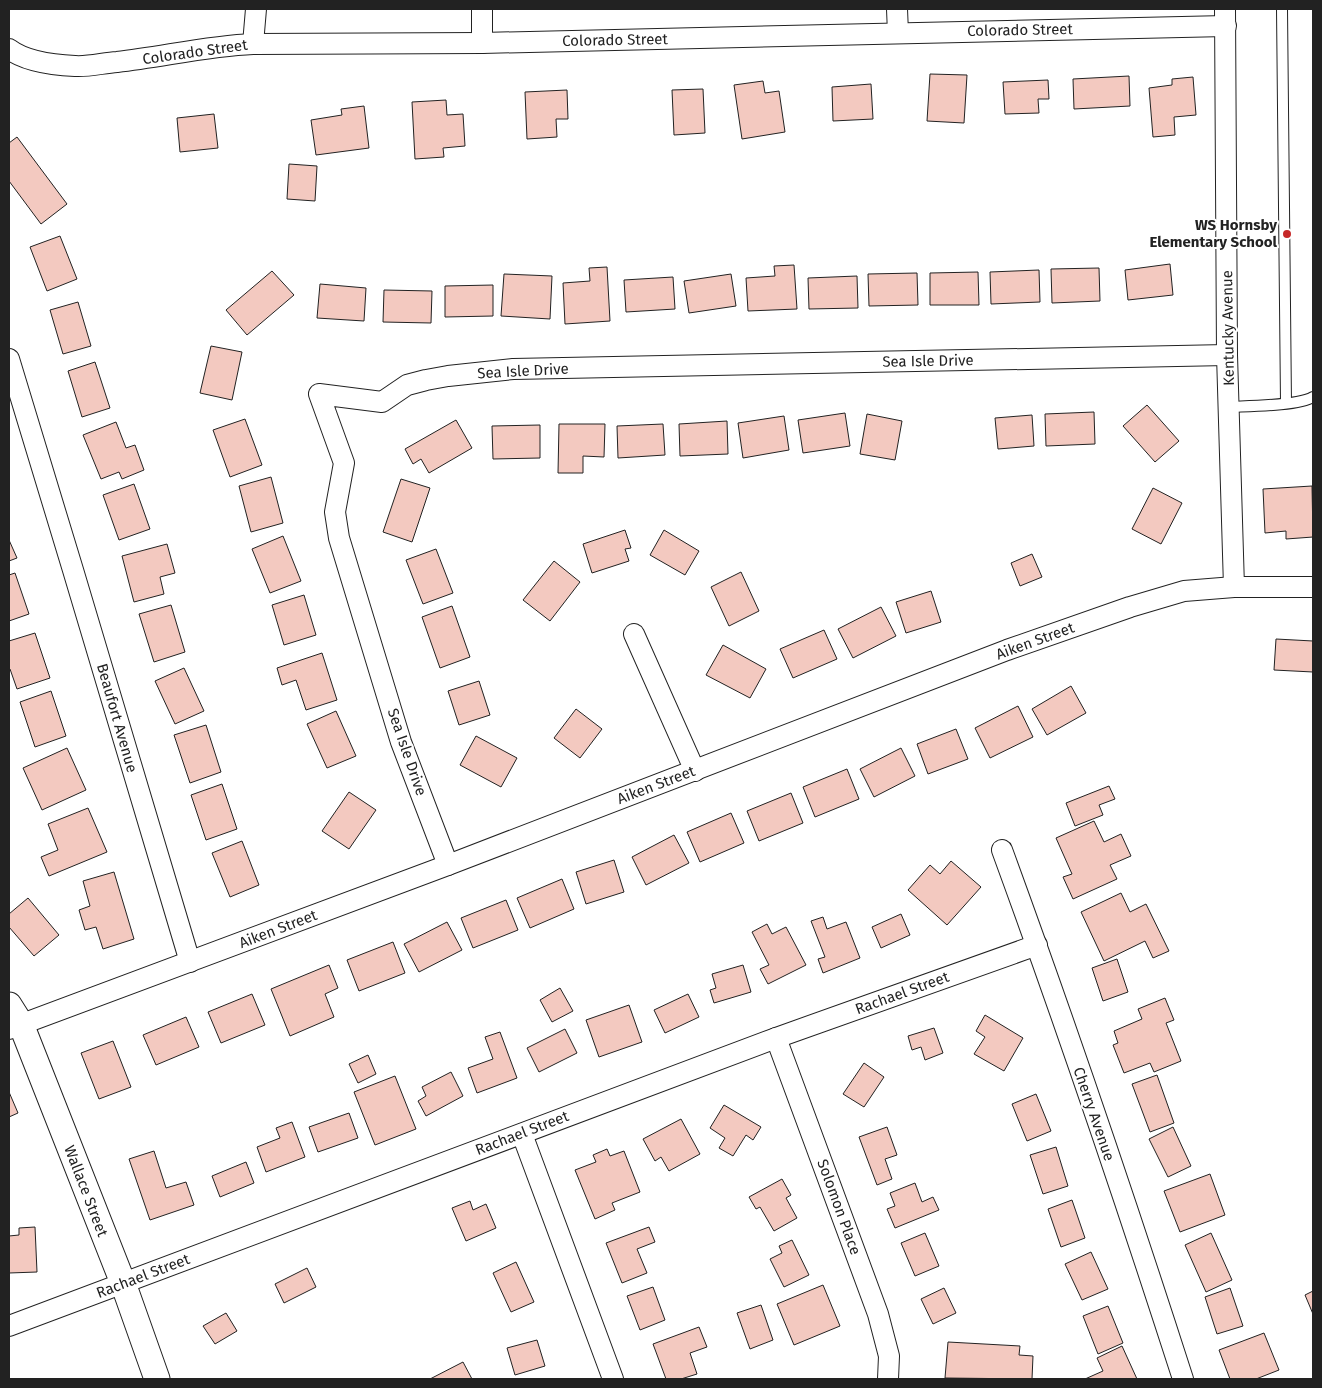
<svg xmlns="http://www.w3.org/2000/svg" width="1322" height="1388" viewBox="0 0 1322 1388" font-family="'Fira Sans',sans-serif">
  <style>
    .building { fill: #f3c9c0; stroke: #222 }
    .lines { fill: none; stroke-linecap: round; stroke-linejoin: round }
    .service-casing { stroke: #222; stroke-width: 12 }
    .minor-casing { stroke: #222; stroke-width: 22 }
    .tertiary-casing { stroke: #222; stroke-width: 27 }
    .service { stroke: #fff; stroke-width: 10 }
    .minor { stroke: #fff; stroke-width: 20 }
    .tertiary { stroke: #fff; stroke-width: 25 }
    .poi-dot { fill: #c62828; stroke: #fff; stroke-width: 2 }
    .labels { text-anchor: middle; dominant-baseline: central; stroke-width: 4; stroke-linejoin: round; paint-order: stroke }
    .street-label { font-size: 15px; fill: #222; stroke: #fff }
    .poi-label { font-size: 15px; font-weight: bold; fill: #222; stroke: #fff; text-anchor: end }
  </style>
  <rect width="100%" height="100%" fill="#fff"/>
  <g class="building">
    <path d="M930,74L967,75L964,123L927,121Z"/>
    <path d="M1129,76L1130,106L1074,109L1073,79Z"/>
    <path d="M1193,77L1196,115L1174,117L1175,135L1153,137L1149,88L1172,85V79Z"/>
    <path d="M1048,80L1049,99H1038L1039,113L1005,114L1003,82Z"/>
    <path d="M763,81L765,93L779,91L785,132L742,139L734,85Z"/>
    <path d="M871,84L873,119L833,121L832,87Z"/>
    <path d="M703,89L705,133L674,135L672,90Z"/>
    <path d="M567,90L568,119H556L557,137L527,139L525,92Z"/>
    <path d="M446,100L447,115L463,114L465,146L443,148L444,157L415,159L412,102Z"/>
    <path d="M364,106L369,148L316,155L311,120L342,115L341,109Z"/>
    <path d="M214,114L218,148L180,152L177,118Z"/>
    <path d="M17,137L67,204L41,224L9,181V143Z"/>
    <path d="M289,164L317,166L315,201L287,199Z"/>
    <path d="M60,236L77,279L47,291L30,247Z"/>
    <path d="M1170,264L1173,295L1128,300L1125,270Z"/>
    <path d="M794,265L797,309L748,311L746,278L775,276L774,266Z"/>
    <path d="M607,267L610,321L565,324L563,283L590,281L589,268Z"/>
    <path d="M1099,268L1100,301L1052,303L1051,269Z"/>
    <path d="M1039,270L1040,302L991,304L990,272Z"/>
    <path d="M272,271L294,295L247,335L226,310Z"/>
    <path d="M978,272L979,305H930V273Z"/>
    <path d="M917,273L918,305L869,306L868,274Z"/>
    <path d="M504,274L552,276L550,319L501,316Z"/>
    <path d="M731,274L736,306L689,313L684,281Z"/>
    <path d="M857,276L858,308L809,309L808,278Z"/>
    <path d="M673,277L675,309L626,312L624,280Z"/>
    <path d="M320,284L366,288L364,321L317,318Z"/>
    <path d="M493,285V316L445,317V286Z"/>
    <path d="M384,290L432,291L431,323L383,322Z"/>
    <path d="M78,302L91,346L63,354L50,310Z"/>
    <path d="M211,346L242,352L232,400L200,393Z"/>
    <path d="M95,362L110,408L82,417L68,371Z"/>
    <path d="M1147,405L1179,441L1155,462L1123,426Z"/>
    <path d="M1094,412L1095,444L1046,446L1045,414Z"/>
    <path d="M845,413L850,446L803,453L798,420Z"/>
    <path d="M867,414L902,421L895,460L860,454Z"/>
    <path d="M1032,415L1034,446L998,449L995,418Z"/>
    <path d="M784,416L789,450L743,458L738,423Z"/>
    <path d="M245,419L262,465L230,477L213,430Z"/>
    <path d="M456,420L472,448L429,473L421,459L413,464L405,449Z"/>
    <path d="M727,421L728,454L680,456L679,424Z"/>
    <path d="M116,422L126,448L135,445L144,470L122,479L119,472L101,479L83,435Z"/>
    <path d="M559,424H605L604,457L583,456V473H558Z"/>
    <path d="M663,424L665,455L618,458L617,426Z"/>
    <path d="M540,425V458L493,459L492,426Z"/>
    <path d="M271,477L283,523L251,532L239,486Z"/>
    <path d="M401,479L430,488L412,542L383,532Z"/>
    <path d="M134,484L150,529L119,540L103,495Z"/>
    <path d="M1312,486L1313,537L1286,539V531L1265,533L1263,489Z"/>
    <path d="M1153,488L1182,503L1161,544L1132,529Z"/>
    <path d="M625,530L631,548L625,549L629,561L592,573L583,544Z"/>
    <path d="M664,530L699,551L685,575L650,555Z"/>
    <path d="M283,536L301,581L270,593L252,549Z"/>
    <path d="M9,540L17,558L9,561Z"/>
    <path d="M167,544L175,573L160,577L164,594L134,602L122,556Z"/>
    <path d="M436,549L453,593L423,604L406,560Z"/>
    <path d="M1032,554L1042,577L1020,586L1011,563Z"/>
    <path d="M554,561L580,582L550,621L523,600Z"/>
    <path d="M741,572L759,611L729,626L711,587Z"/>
    <path d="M15,573L29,614L9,621V575Z"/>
    <path d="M931,591L941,622L906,633L896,602Z"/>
    <path d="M304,595L316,635L284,645L272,605Z"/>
    <path d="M171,605L185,652L154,662L139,614Z"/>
    <path d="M452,606L470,657L440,668L422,617Z"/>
    <path d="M881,607L896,636L853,658L838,629Z"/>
    <path d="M824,630L837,659L793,678L780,649Z"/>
    <path d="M35,633L50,678L17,689L10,669L9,670V641Z"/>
    <path d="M1276,639L1313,641V672L1274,670Z"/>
    <path d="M723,645L766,669L750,698L706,675Z"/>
    <path d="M322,653L337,700L306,710L296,680L282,685L277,668Z"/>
    <path d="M184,668L204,711L175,724L155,681Z"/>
    <path d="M479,681L490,715L459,725L448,691Z"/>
    <path d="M1071,686L1086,713L1047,735L1032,709Z"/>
    <path d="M51,691L66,736L35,747L20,702Z"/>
    <path d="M1018,706L1033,737L990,758L975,728Z"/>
    <path d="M576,709L602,729L580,758L554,738Z"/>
    <path d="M336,711L356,756L327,768L307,724Z"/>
    <path d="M206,725L221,772L190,783L174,735Z"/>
    <path d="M956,729L968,759L928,774L917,744Z"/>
    <path d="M476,736L517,758L501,787L460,765Z"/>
    <path d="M67,748L86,790L42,810L23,768Z"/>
    <path d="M901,748L915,776L874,797L860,769Z"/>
    <path d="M847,769L859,799L815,817L803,787Z"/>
    <path d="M222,784L237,829L206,840L191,795Z"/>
    <path d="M1109,786L1115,799L1099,805L1103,815L1075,826L1066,803Z"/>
    <path d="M349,792L376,810L349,849L322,831Z"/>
    <path d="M791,793L803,823L759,841L747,811Z"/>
    <path d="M88,808L107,852L49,876L41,857L58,850L48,824Z"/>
    <path d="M731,813L744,843L700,862L687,832Z"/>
    <path d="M1094,821L1104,842L1121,834L1131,856L1110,865L1117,879L1073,899L1063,877L1072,874L1056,838Z"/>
    <path d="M674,835L689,863L646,885L632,857Z"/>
    <path d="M242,841L259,885L230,897L212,853Z"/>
    <path d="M614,860L624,892L586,904L576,872Z"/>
    <path d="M951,861L981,887L947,925L908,890L930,865L940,874Z"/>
    <path d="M114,872L134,939L103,949L96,927L85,930L79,910L90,906L83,881Z"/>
    <path d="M562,879L574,909L530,928L517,898Z"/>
    <path d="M1121,893L1130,912L1146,904L1169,951L1153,958L1145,941L1104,961L1081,912Z"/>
    <path d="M28,898L59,935L34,956L9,927V914Z"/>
    <path d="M506,900L518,930L473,948L461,918Z"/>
    <path d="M901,914L910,935L881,948L872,927Z"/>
    <path d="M823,917L827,929L846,922L860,958L823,973L818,959L825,957L811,921Z"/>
    <path d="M447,922L462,950L419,972L404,944Z"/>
    <path d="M767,924L772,934L786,927L806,965L768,984L760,969L769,965L752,932Z"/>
    <path d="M393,942L405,973L359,991L347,960Z"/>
    <path d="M1117,959L1128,992L1103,1001L1092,968Z"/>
    <path d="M329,965L338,988L325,994L334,1017L290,1036L271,989Z"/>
    <path d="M743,965L751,992L714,1003L710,990L716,988L712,974Z"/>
    <path d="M560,988L573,1011L552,1022L540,1000Z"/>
    <path d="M252,994L265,1025L221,1043L208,1012Z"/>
    <path d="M688,994L699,1017L665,1033L654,1010Z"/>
    <path d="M1165,998L1174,1020L1166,1023L1181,1061L1154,1072L1150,1063L1124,1073L1113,1045L1118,1043L1114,1031L1142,1019L1138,1009Z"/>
    <path d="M629,1005L642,1042L599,1057L586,1020Z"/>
    <path d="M985,1015L1023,1038L1004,1071L974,1054L985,1037L976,1031Z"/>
    <path d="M186,1017L199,1047L156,1065L143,1035Z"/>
    <path d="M934,1028L943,1053L925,1060L921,1047L912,1050L908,1036Z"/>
    <path d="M565,1029L577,1053L539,1072L527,1048Z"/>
    <path d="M500,1032L517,1078L477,1093L468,1068L493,1059L485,1037Z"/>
    <path d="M113,1041L131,1087L99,1099L81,1053Z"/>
    <path d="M368,1055L376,1074L358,1083L349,1064Z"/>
    <path d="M864,1063L884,1077L864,1107L843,1094Z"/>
    <path d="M451,1072L463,1096L426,1116L418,1101L426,1096L422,1087Z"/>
    <path d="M1157,1075L1174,1123L1150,1132L1132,1084Z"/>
    <path d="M395,1076L416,1129L375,1145L354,1092Z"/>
    <path d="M9,1092L18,1113L9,1117Z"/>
    <path d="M1036,1094L1051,1131L1027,1141L1012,1104Z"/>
    <path d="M724,1105L761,1127L753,1140L746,1135L733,1156L719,1148L725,1138L710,1128Z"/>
    <path d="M349,1113L358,1138L318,1152L309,1127Z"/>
    <path d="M681,1119L700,1154L669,1171L661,1157L655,1161L643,1139Z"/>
    <path d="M292,1122L305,1157L266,1172L257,1147L280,1138L276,1128Z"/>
    <path d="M887,1127L897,1155L885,1159L892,1179L877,1185L859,1137Z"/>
    <path d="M1173,1127L1191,1166L1168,1177L1149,1139Z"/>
    <path d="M1056,1147L1068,1186L1043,1194L1030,1155Z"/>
    <path d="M607,1149L610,1156L624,1151L640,1192L612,1203L615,1210L595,1219L575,1170L596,1162L593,1155Z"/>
    <path d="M154,1151L166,1188L186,1182L194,1205L150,1220L129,1159Z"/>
    <path d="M246,1162L254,1183L220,1197L212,1176Z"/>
    <path d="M1210,1174L1225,1215L1180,1232L1164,1191Z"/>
    <path d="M782,1179L791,1195L786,1198L797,1218L774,1231L760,1207L756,1209L749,1197Z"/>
    <path d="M915,1183L922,1202L933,1197L939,1210L895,1228L887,1209L895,1206L890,1193Z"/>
    <path d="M1072,1200L1085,1238L1061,1247L1048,1209Z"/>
    <path d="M470,1201L473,1210L486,1204L496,1228L466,1241L452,1208Z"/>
    <path d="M35,1227L37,1272L9,1273V1236L19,1235V1228Z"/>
    <path d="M649,1227L655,1242L637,1249L647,1273L622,1283L606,1243Z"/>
    <path d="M925,1233L939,1266L915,1276L901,1243Z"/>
    <path d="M1211,1233L1232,1280L1206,1292L1185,1245Z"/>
    <path d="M792,1240L809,1275L784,1287L770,1259L782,1253L779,1246Z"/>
    <path d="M1091,1252L1108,1289L1082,1300L1065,1264Z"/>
    <path d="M516,1262L534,1302L511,1312L493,1273Z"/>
    <path d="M307,1268L316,1287L284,1303L275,1284Z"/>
    <path d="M823,1285L840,1326L794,1345L777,1304Z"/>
    <path d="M653,1287L665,1320L640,1330L627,1296Z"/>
    <path d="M944,1288L956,1313L933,1324L921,1299Z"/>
    <path d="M1230,1288L1243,1326L1217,1334L1205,1297Z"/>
    <path d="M1313,1291V1314L1305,1295Z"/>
    <path d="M761,1305L773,1340L750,1349L737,1313Z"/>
    <path d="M1108,1306L1123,1343L1098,1354L1083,1316Z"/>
    <path d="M226,1313L237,1331L215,1344L203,1326Z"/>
    <path d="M699,1327L707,1347L690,1353L697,1374L681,1379H666L653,1344Z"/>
    <path d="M1264,1333L1279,1370L1256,1379H1230L1219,1350Z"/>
    <path d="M537,1340L545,1366L515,1375L507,1348Z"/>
    <path d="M948,1342L1020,1346L1019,1355L1033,1356L1032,1379L945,1378Z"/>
    <path d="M1122,1346L1137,1379H1085L1103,1371L1097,1358Z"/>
    <path d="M463,1362L472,1379H430Z"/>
  </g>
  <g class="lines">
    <g class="service-casing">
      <g id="service">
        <path d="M1282,9L1286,403"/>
        <path d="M1229,407C1248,406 1298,406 1313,397"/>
      </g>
    </g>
    <g class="minor-casing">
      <g id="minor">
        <path d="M482,9V43"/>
        <path d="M897,9L898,33"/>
        <path d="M1225,9L1227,355L1234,587"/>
        <path d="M253,44L256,9"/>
        <path d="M9,49C26,62 53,65 75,66C88,67 103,63 117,62C162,57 207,46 253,44L482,43L1226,26"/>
        <path d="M9,359L73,570L190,962"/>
        <path d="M634,634L695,771"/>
        <path d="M1002,850C1066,1025 1126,1202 1183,1379"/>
        <path d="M448,865L401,742L339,538L335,512L344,463L319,394L382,402L407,385L426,380L448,376L513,369L1227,355"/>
        <path d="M9,1029L448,865L1007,650L1130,607L1184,591L1234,587H1313"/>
        <path d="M776,1038L878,1314L889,1356L888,1379"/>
        <path d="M522,1134L613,1379"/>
        <path d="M9,1326L776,1038L1037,945"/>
      </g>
    </g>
    <g class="tertiary-casing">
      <path id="tertiary" d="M9,1005L21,1024L123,1283L157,1379"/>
    </g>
    <use href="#service" class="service"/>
    <use href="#minor" class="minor"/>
    <use href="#tertiary" class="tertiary"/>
  </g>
  <circle class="poi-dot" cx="1287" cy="234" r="5"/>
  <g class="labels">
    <g class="street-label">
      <text transform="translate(1020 30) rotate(-1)">Colorado Street</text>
      <text transform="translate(615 40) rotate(-1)">Colorado Street</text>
      <text transform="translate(195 52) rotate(-8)">Colorado Street</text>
      <text transform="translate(1228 328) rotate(-91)">Kentucky Avenue</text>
      <text transform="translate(928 361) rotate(-1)">Sea Isle Drive</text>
      <text transform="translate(523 371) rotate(-3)">Sea Isle Drive</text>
      <text transform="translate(1035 641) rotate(-20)">Aiken Street</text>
      <text transform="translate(117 718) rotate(74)">Beaufort Avenue</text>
      <text transform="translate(407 752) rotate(71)">Sea Isle Drive</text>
      <text transform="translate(656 785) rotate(-21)">Aiken Street</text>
      <text transform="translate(278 929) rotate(-21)">Aiken Street</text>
      <text transform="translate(902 993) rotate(-20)">Rachael Street</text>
      <text transform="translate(1094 1114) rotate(71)">Cherry Avenue</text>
      <text transform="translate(522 1133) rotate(-21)">Rachael Street</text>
      <text transform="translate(86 1191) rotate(69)">Wallace Street</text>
      <text transform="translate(839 1207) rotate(70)">Solomon Place</text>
      <text transform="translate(143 1276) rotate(-21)">Rachael Street</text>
    </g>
    <g class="poi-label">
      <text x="1277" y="225">WS Hornsby<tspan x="1277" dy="17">Elementary School</tspan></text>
    </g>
  </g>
  <rect width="1322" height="1388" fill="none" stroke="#222222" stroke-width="20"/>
</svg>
